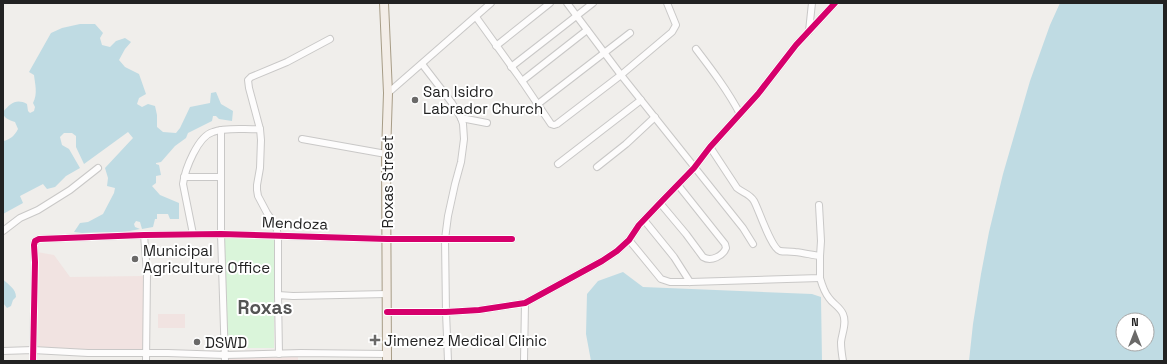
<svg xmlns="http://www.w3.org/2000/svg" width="1167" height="364" viewBox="0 0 1167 364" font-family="'Space Grotesk',sans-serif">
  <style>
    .commercial { fill: #f1e3e1 }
    .park { fill: #daf5da }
    .water { fill: #bfdbe3; fill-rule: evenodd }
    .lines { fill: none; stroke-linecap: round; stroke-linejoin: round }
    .minor-casing { stroke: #c9c8c7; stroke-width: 8 }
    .major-casing { stroke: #a79c86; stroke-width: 10 }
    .minor { stroke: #fdfcfc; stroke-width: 6 }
    .major { stroke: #f3ede7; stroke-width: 8 }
    .cycleway-casing { stroke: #fff; stroke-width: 8 }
    .cycleway { stroke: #d6006c; stroke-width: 6 }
    .poi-dot { fill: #6a6968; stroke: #fff; stroke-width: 1.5 }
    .labels { text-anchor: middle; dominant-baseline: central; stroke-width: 4; stroke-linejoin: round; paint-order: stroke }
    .poi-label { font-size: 15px; fill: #222; stroke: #fff; text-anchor: start }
    .street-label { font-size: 15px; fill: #222; stroke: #fff }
    .district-label { font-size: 19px; font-weight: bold; fill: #555; stroke: #fff }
  </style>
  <rect width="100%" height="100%" fill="#f0eeeb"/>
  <g class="commercial">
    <path d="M37,252L54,255L70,277L143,276V351L37,349Z"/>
    <rect x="158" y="314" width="27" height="14"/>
    <path d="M298,354V361H226V355Z"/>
  </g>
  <path class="park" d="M225,236L274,240V348H225Z"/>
  <g class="water">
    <path d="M1060,3H1164V361H969L973,324L981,274L989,232L1003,174L1030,81L1050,25ZM1123,320H1147V344H1123Z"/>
    <path d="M80,24H95L103,33L100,38L102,45L110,47L116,41L125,38L131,42L125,49L119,60L125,67L139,74L146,94L139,98L137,104L142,107L148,104L155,106L157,115V127L163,132L176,133L180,128L190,107L210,103L211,93L216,92L221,104L233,111L232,121L219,119L216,116H213L212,121L188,133L186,138L175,146L161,162L156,163V164L159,165L161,175L156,176V183L152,186L160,195L179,203V219H170L168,214H157V219H155L153,227L142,229L140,222L136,221L134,224L135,227L140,229L115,234L105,232L82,233L74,232L80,223L88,222L103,214L114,193L115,188L107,186L108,178L105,168L133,138L128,132L84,164L76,147V136L72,133H64L60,137L62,145L69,149L80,168L66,176L55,187L47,189L43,184L20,196L23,203L3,214V141C10,140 15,135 18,129L15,122C9,120 3,118 3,112C10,104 16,98 27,104L28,111L30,113L34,111L35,107L33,103C38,94 35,84 34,75L29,72L51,33L62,28Z"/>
    <path d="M623,272L643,287L812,294L821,297L822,361H591L586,334L587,294L598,281Z"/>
    <path d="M3,279C8,285 16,288 16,297L13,300L11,306L7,308L3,303Z"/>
  </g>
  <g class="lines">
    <g class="minor-casing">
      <g id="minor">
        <path d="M567,3L621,75L743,228L753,244"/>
        <path d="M476,17L522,81L551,124L554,125L557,124L621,75L672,32L676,25L667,3"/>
        <path d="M809,31L812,3"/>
        <path d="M496,46L550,3"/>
        <path d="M696,49C712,70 728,91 740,114"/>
        <path d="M422,64L452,103L461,118L463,124L464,139L461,162L455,184L448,216L445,239L446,312L448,361"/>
        <path d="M511,67L593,3"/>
        <path d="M522,81L587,30"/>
        <path d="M388,93L491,3"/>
        <path d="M538,104L630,33"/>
        <path d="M461,118L487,123"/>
        <path d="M221,130V234L225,361"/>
        <path d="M302,139L386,154"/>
        <path d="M558,164L641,100"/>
        <path d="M597,167L626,144L655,117"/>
        <path d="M184,177H221"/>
        <path d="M660,203L686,234L703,257C711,262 723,256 726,248L725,244L678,185"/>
        <path d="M819,205L821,241L820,256"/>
        <path d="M644,220L674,257L690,282"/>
        <path d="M3,231L20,218L38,210L70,190L98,168"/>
        <path d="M193,234L183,184C185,169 198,136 213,132C226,127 246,130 260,129"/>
        <path d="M144,235L147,273L146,361"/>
        <path d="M629,240L661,279L670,282H690L820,278V256C812,255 804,253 795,252C790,251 784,252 780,251C771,248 759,210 754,201C750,194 743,193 737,188L710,147"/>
        <path d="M820,278C822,285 824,292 829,298C833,304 840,307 843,314C847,323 842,333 841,342C841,348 842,355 843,361"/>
        <path d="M278,295V236L276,226L267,213L258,196L257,190V185L260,168L261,140L260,129L249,88L248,80L251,77L287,62L330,39"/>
        <path d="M387,312H446L479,310L525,303L602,261L617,251L629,240L639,225L660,203L694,168L710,147L758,94L796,45L835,3"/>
        <path d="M3,351L33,350L88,353H168L225,355L301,353L387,354"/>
        <path d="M279,354L278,295L293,296L387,294"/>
        <path d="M33,361L35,262L34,245L35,241L39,239L144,235L221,234L387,239H512"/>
        <path d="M524,361L525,303"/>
      </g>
    </g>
    <g class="major-casing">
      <path id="major" d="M384,3L388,93L386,154L387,361"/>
    </g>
    <use href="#minor" class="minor"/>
    <use href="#major" class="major"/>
    <g class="cycleway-casing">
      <g id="cycleway">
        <path d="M387,312H446L479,310L525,303L602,261L617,251L629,240L639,225L660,203L694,168L710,147L758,94L796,45L835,3"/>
        <path d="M33,361L35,262L34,245L35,241L39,239L144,235L221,234L387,239H512"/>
      </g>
    </g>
    <use href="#cycleway" class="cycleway"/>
  </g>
  <g class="poi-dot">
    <circle cx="415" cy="100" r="4"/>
    <circle cx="135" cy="259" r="4"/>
    <path d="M373 334h4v4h4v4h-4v4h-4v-4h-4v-4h4z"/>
    <circle cx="197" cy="342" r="4"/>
  </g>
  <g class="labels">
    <g class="poi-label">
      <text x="423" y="91">San Isidro<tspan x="423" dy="17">Labrador Church</tspan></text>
      <text x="143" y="250">Municipal<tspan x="143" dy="17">Agriculture Office</tspan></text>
      <text x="384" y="340">Jimenez Medical Clinic</text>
      <text x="205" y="342">DSWD</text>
    </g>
    <g class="street-label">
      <text transform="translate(387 182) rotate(-90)">Roxas Street</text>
      <text transform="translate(295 223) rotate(2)">Mendoza</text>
    </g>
    <g class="district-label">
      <text x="265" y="307">Roxas</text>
    </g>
  </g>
  <rect width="1167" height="364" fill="none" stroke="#222222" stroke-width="8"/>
  <g transform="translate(1135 332)"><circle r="19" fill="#ffffff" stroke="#a7a7a7"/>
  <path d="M0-3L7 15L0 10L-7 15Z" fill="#6a6968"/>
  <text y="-6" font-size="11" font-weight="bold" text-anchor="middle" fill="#222222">N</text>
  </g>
</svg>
